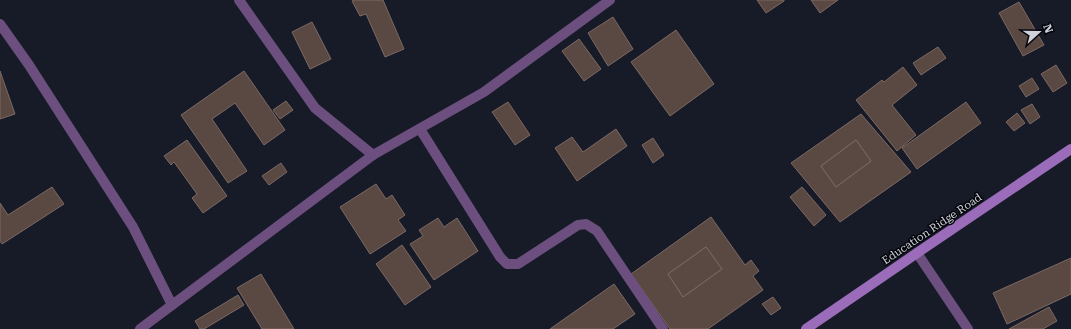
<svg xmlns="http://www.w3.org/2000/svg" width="1071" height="329" viewBox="0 0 1071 329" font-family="'Roboto Serif',serif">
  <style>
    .building { fill: #5a4843; stroke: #7d6963; fill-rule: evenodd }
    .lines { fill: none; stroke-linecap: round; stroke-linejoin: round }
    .minor { stroke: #6c4f7f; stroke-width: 10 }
    .secondary { stroke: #9b6cb9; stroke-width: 10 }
    .labels { text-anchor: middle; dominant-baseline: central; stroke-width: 3; stroke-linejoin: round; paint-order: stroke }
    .street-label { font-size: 11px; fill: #cfd2db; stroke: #05060b }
  </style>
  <rect width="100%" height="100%" fill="#171a27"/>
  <g class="building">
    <path d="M354,0H383L404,49L385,57L366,14L360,16L352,1Z"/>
    <path d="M757,0H784V1L766,13Z"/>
    <path d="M811,0H838L820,13Z"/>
    <path d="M1019,2L1044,45L1023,56L999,13Z"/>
    <path d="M613,17L633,49L608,66L588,33Z"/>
    <path d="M312,22L331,59L310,69L292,32Z"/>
    <path d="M676,30L714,84L670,116L631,62Z"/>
    <path d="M579,39L601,69L584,81L562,51Z"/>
    <path d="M938,47L946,58L921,75L913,63Z"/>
    <path d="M1056,65L1067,83L1053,92L1041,74Z"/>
    <path d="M903,67L917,85L892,105L916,135L897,151L856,100L882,80L884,82Z"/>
    <path d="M0,71L15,114L0,119Z"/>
    <path d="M244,71L285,130L264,145L235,103L212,119L247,171L228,183L181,115Z"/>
    <path d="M1032,78L1039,89L1026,97L1019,86Z"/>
    <path d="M286,101L293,110L280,119L273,110Z"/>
    <path d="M508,102L530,135L515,145L492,112Z"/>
    <path d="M966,102L981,123L917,169L902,148Z"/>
    <path d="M1032,104L1040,117L1030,124L1021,110Z"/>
    <path d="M1017,113L1025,123L1014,131L1006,122Z"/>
    <path d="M861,114L911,172L840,222L791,163ZM856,140L871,161L836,187L821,166Z"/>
    <path d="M616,129L627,146L577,181L555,148L572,137L583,152Z"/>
    <path d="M653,138L664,155L653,163L642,145Z"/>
    <path d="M187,140L227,196L203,213L192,198L197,194L174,162L171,165L164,156Z"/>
    <path d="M856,140L871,161L836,187L821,166Z"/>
    <path d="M281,163L287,172L269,185L262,176Z"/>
    <path d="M376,184L386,199L392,195L405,215L398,220L406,231L370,254L340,207Z"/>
    <path d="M52,187L64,204L2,244L0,241V203L8,215Z"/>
    <path d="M802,187L826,215L814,226L790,197Z"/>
    <path d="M711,217L745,265L751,260L759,271L753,276L763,290L708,329H670L631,274ZM706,247L722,269L683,297L668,274Z"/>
    <path d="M438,218L444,227L457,218L478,251L434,280L410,244L423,236L419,230Z"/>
    <path d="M402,245L431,287L405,305L376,264Z"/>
    <path d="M706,247L722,269L683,297L668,274Z"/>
    <path d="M1071,258V294L1007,324L993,293Z"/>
    <path d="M261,274L294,329H262L237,288Z"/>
    <path d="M614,284L635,314L613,329H550Z"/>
    <path d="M238,295L244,305L204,329H200L195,321Z"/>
    <path d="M773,297L781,308L771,315L762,304Z"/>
    <path d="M1049,307L1057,321L1043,329H1009Z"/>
  </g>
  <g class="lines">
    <g class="minor">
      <path d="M239,0L315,108L373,155"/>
      <path d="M0,24L29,65L133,227L172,305"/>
      <path d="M420,129L500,257L507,264H518L578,225L586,224L597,231L663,329"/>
      <path d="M917,253L968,329"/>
      <path d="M140,329L373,155L484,92L610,0"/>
    </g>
    <path class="secondary" d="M806,329L917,253L1071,149"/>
  </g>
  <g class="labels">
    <g class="street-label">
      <text transform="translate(932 229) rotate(-34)">Education Ridge Road</text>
    </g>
  </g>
  <g transform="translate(1039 32) rotate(69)" stroke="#05060b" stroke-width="3" paint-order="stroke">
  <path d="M0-3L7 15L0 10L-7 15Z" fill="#cfd2db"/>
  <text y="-6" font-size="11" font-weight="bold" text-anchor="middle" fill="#cfd2db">N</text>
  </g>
</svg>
